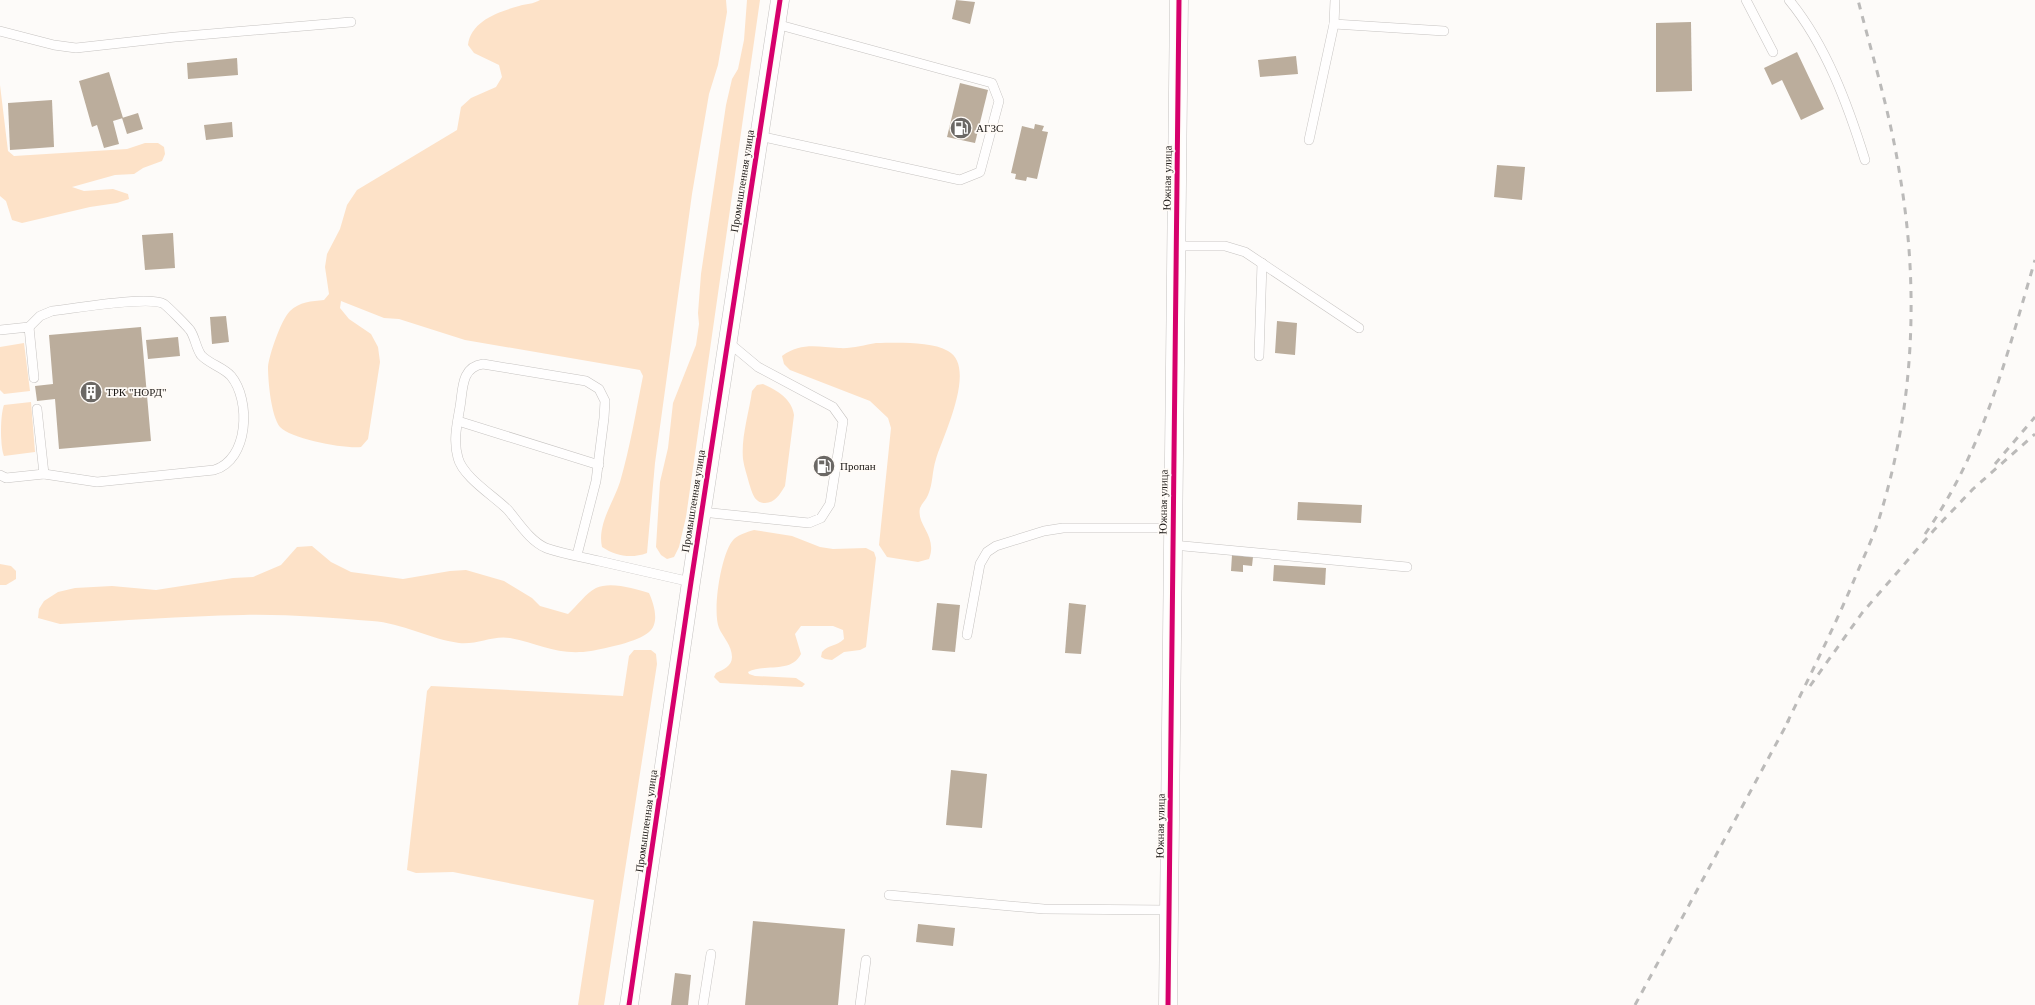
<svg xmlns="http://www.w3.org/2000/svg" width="2035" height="1005" viewBox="0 0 2035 1005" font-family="Georgia,serif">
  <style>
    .green { fill: #fde2c8 }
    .building { fill: #bbad9c }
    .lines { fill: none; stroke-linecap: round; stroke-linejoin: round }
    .lane-casing { stroke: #c6c3c1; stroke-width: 10 }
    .street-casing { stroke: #c6c3c1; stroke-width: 19 }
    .lane { stroke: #fffefe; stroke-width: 9 }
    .street { stroke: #fffefe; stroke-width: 18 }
    .rail { stroke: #bbbab9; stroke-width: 3; stroke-dasharray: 7 7; stroke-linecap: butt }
    .cycleway-casing { stroke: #fffbf7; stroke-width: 8 }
    .cycleway { stroke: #d6006c; stroke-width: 5 }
    .labels { text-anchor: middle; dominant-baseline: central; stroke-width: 3.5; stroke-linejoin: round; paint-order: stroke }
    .poi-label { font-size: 11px; fill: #1d1916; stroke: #fffbf7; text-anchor: start }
    .street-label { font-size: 11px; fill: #1d1916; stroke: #fffbf7 }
  </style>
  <rect width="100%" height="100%" fill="#fdfbf9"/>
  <g class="green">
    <path d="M540,0H726L727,12L718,65L709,94L692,194L655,463L647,553C631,559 616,556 602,547C597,525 613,503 620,482C630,448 636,411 643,376L640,370L465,340L399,319L384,318L341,301L340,308L349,319L371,334L378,347L380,362L368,439L361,447C345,449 291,439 280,427C271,416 268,381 268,367C269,355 281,320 290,311C299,302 312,301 324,300L329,294L325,267L327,254L340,229L347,205L357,190L457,130L461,107L471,98L496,87L502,77L499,65L474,53L468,45C471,21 498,12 519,6C525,4 534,4 540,0Z"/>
    <path d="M747,0H760L686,517L679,547L674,557L667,559L661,555L656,547L660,482L668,448L673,403L696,345L699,324L698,313L701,274L726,105L732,79L738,69L744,40Z"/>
    <path d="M0,85L8,151L14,156L127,149L145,143H158L164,147L165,154L162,161L143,168L134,174L115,175L72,187L84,191L113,189L128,194L129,199L117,203L90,207L22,223L12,220L6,201L0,196Z"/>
    <path d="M24,343L30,391L4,394L0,390V347Z"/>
    <path d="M876,343C897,343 930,341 948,351C978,367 942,438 936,459C932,471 933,484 928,495C926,500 922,503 920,508C916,525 938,536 929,559L918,562L887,557L879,545L891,428L888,418L870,401L790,370L784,364L782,356C801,342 818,347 839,348C851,349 864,345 876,343Z"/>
    <path d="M763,384C777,390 792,399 794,415L785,486C780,494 775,503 765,503C754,503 752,492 749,483C747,475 744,467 743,459C741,437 749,413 752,391L757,385Z"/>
    <path d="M31,402L35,452L4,456C0,447 0,415 4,405Z"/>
    <path d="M754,530L792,536L820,547L833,549L866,548L874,552L876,558L866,647L860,650L844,652L832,660L825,659L821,657L822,652C829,644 836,647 844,639L843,630L833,626H801L795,634L801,654C791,674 765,663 748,672L749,674L755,676L796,678L805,684L802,687L720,683L714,677L716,673C723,670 732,666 732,657C732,646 723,637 719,628C712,611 721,552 734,539C740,534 747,532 754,530Z"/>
    <path d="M312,546L331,562L351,572L403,579L450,571L466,570L504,581L532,598L540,606L568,614C577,606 586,593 596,588C611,581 635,589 649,593C654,604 660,623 649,632C638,642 606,648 591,651C558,656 541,644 510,638C493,635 477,645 459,643C430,639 402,623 372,621C331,618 285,614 243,615C182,616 121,621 60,624L38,618L39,609L44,601L58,592L75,588L112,586L156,590L233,578L253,577L281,565L297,547Z"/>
    <path d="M0,564L11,566L16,571V579L6,585H0Z"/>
    <path d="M634,650H651L656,654L657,664L604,1005H578L594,900L453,872L416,873L407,870L427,691L431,686L623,696L629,656Z"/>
  </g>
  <g class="building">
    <path d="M956,0L975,2L970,24L952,19Z"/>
    <path d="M1691,22L1692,91L1656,92V23Z"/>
    <path d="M1797,52L1824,109L1801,120L1782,80L1772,85L1764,68Z"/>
    <path d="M1296,56L1298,74L1260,77L1258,60Z"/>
    <path d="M237,58L238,75L188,79L187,63Z"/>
    <path d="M109,72L123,118L113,121L119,144L104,148L97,125L92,127L79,81Z"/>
    <path d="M960,83L988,90L975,143L947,137Z"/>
    <path d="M52,100L54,147L10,150L8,103Z"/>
    <path d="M138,113L143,129L127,134L122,118Z"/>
    <path d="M232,122L233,137L206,140L204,125Z"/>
    <path d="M1035,124L1044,126L1042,131L1048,132L1037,179L1027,177L1026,181L1015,179L1016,174L1011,173L1022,126L1034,129Z"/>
    <path d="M1497,165L1525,167L1522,200L1494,197Z"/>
    <path d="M173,233L175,268L145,270L142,235Z"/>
    <path d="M226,316L229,342L212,344L210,317Z"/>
    <path d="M1277,321L1297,323L1295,355L1275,353Z"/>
    <path d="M141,327L151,441L59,449L55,399L37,401L35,386L53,384L49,335Z"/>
    <path d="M178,337L180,356L148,359L146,340Z"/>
    <path d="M1298,502L1362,505L1361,523L1297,520Z"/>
    <path d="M1232,555L1253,557L1252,566L1243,565V572L1231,571Z"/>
    <path d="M1274,565L1326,568L1325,585L1273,581Z"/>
    <path d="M937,603L960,605L955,652L932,650Z"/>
    <path d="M1069,603L1086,605L1081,654L1065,653Z"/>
    <path d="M951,770L987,774L982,828L946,825Z"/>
    <path d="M753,921L845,929L838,1005H745Z"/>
    <path d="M918,924L955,928L953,946L916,942Z"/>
    <path d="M675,973L691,975L688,1005H671Z"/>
  </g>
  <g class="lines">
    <g class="lane-casing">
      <g id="lane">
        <path d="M1746,0L1773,52"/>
        <path d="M1789,0C1826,45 1848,105 1865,160"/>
        <path d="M1334,24L1444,31"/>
        <path d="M0,31L54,45L76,48L175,37L351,22"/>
        <path d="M759,136L960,180L980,172L999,101L992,83L776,24"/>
        <path d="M1309,140L1334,24L1335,0"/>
        <path d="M1176,246H1225L1245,252L1359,328"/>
        <path d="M29,327L40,316L52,311C72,309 149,295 164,304C170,309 185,324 190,330C195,337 196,348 201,355C209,364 223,367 231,376C251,400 249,460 214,470L97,482L44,474"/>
        <path d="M0,330L29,327L34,378"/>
        <path d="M1259,356L1262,263"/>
        <path d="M458,421L599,465"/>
        <path d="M0,475L6,478L44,474L37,409"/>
        <path d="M702,512L809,523L821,518L830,504L843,421L833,407L758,367L728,342"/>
        <path d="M1173,545L1407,567"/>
        <path d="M577,555L596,481L604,418L605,401L599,389L586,381L483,364C461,367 463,389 460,407C457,424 453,441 458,458C463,477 494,496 508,510C519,523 530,541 546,548C563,554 582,557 599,561C630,568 660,575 691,582"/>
        <path d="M967,635L980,564L987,552L996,546L1044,531L1063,528H1173"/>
        <path d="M889,895L1044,909L1169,910"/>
        <path d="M703,1005L711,954"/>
        <path d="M860,1005L866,960"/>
      </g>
    </g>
    <g class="street-casing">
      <g id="street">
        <path d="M629,1005L691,582L780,0"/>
        <path d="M1168,1005L1179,0"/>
      </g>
    </g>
    <use href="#lane" class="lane"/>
    <use href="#street" class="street"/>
    <g class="rail">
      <path d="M1995,464L2035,417"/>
      <path d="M1925,534C1983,452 2007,355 2035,260"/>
      <path d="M1810,686L1862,613L1934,530L1973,489L2035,434"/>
      <path d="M1787,723C1811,673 1836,624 1857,573C1866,552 1876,531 1882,509C1914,402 1919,287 1900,176C1891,117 1873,58 1858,0"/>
      <path d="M1635,1005L1789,720"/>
    </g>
    <g class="cycleway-casing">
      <g id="cycleway">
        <path d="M629,1005L691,582L780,0"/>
        <path d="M1168,1005L1179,0"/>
      </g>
    </g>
    <use href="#cycleway" class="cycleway"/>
  </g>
  <defs>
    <g id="fuel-disc" transform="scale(1.15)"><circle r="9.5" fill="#6b6865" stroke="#fffbf7"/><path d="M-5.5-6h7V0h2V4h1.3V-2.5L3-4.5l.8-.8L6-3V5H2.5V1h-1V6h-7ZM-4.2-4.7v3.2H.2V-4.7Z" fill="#fff"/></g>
    <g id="building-disc" transform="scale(1.15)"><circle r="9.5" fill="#6b6865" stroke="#fffbf7"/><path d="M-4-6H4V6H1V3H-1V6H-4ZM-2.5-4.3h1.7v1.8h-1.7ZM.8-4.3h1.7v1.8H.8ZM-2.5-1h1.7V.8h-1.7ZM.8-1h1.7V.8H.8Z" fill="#fff"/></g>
  </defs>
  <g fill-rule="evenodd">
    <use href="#fuel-disc" x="961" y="128"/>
    <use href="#building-disc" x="91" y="392"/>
    <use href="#fuel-disc" x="824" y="466"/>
  </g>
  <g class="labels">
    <g class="poi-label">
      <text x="976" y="128">АГЗС</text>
      <text x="106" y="392">ТРК "НОРД"</text>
      <text x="840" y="466">Пропан</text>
    </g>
    <g class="street-label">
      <text transform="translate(1167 178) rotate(-89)">Южная улица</text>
      <text transform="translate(742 181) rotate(-81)">Промышленная улица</text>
      <text transform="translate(693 501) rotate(-81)">Промышленная улица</text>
      <text transform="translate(1163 502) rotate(-89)">Южная улица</text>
      <text transform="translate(646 821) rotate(-82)">Промышленная улица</text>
      <text transform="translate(1160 826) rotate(-89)">Южная улица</text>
    </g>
  </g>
</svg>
